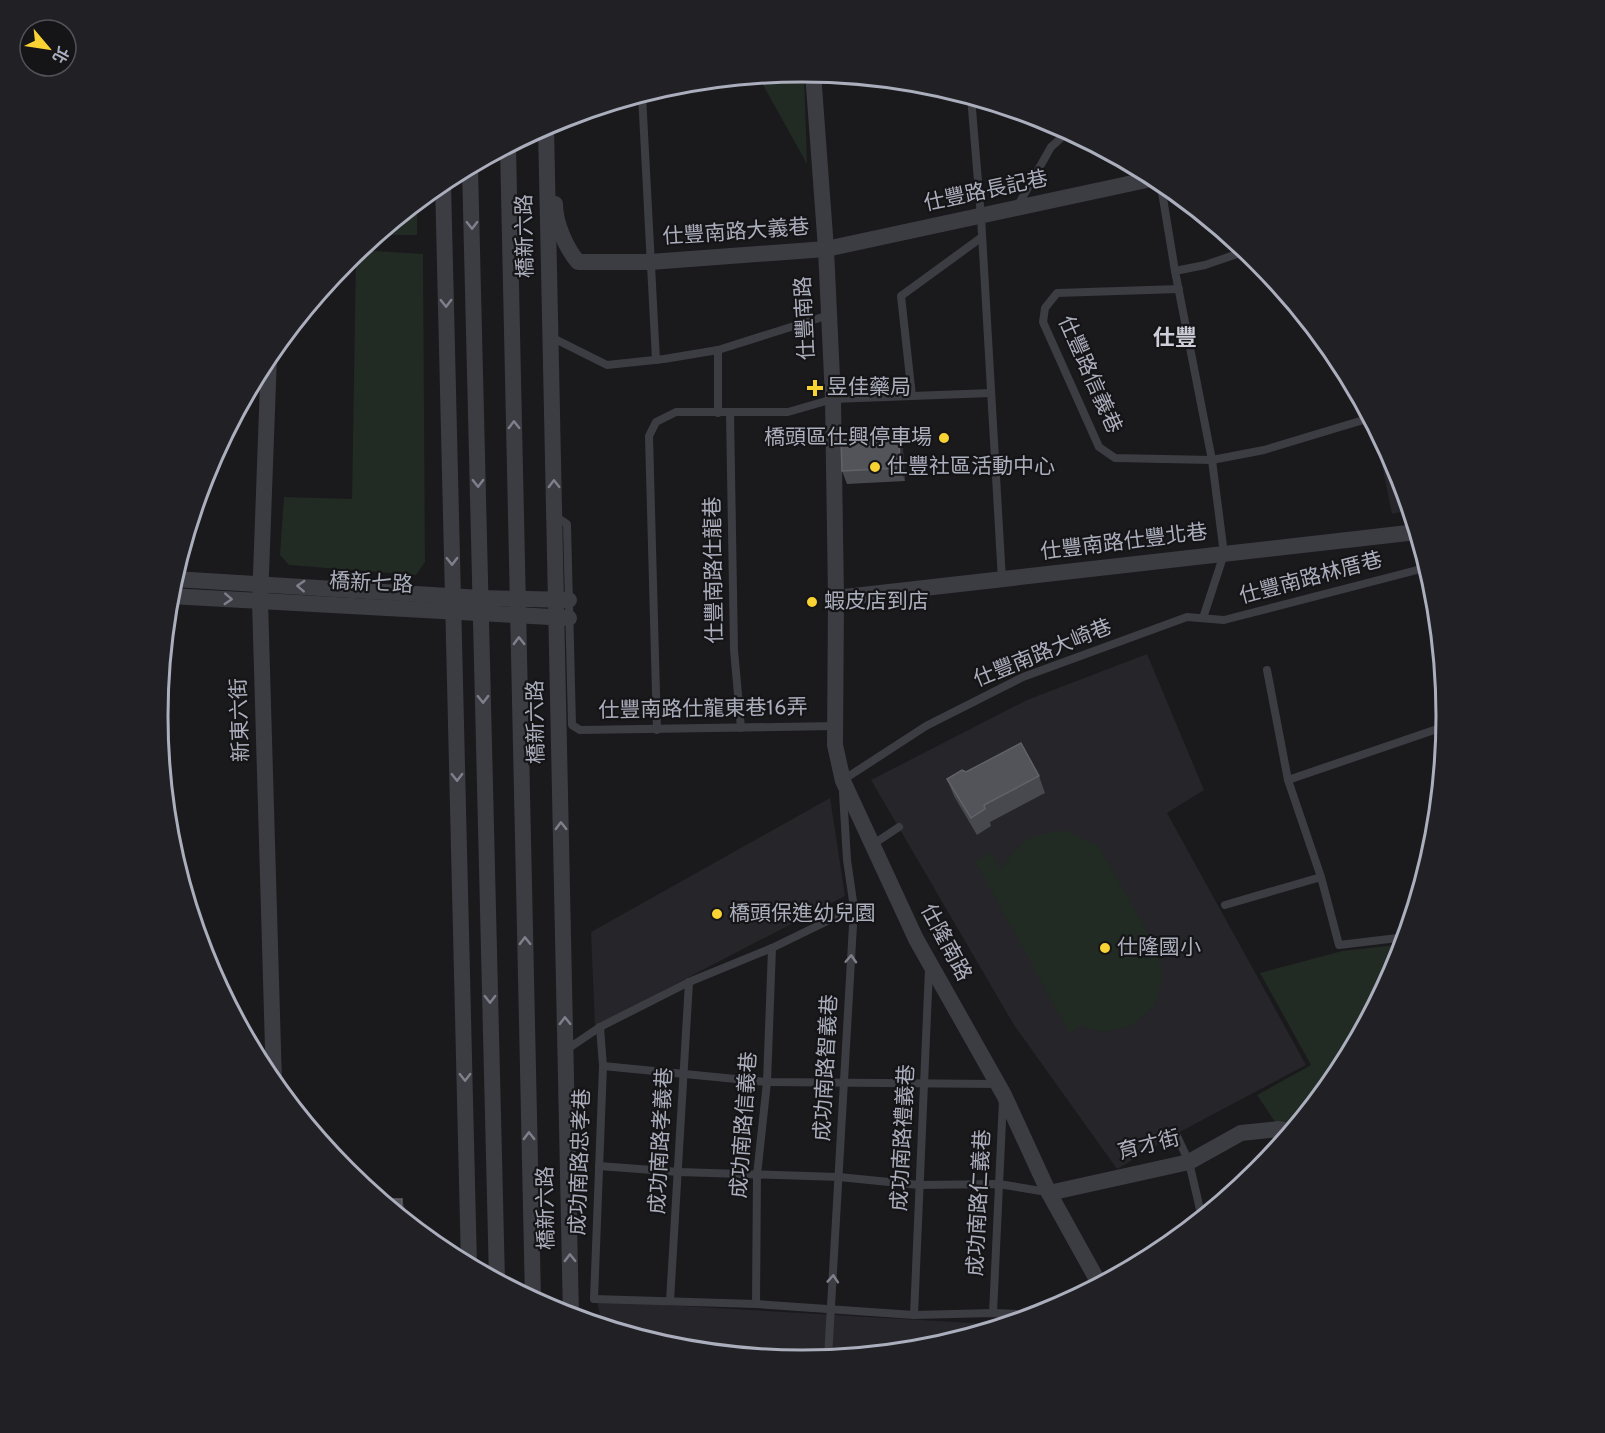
<svg xmlns="http://www.w3.org/2000/svg" width="1605" height="1433" viewBox="0 0 1605 1433" font-family="Overpass,'Noto Sans TC',sans-serif">
  <style>
    .built { fill: #262529 }
    .green { fill: #212a23 }
    .lines { fill: none; stroke-linecap: round; stroke-linejoin: round }
    .service { stroke: #3c3c43; stroke-width: 8 }
    .minor { stroke: #3c3c43; stroke-width: 16 }
    .wall { fill: #48494e }
    .shaded-wall { fill: #313135 }
    .building { fill: #53545a; stroke: #616269; stroke-width: 1.5 }
    .oneway { stroke: #7f808c }
    .poi-dot { fill: #f9d334; stroke: #151417; stroke-width: 2 }
    .labels { text-anchor: middle; dominant-baseline: central; stroke-width: 4.5; stroke-linejoin: round; paint-order: stroke }
    .street-label { font-size: 21px; fill: #abaebc; stroke: #151417 }
    .poi-label { font-size: 21px; fill: #abaebc; stroke: #151417; text-anchor: start }
    .neighbourhood-label { font-size: 22px; font-weight: bold; fill: #cdced8; stroke: #151417 }
    .rim { fill: none; stroke: #abaebc; stroke-width: 3 }
  </style>
  <rect width="100%" height="100%" fill="#1a191c"/>
  <g class="built">
    <path d="M1374,426L1398,470L1410,510L1392,514Z"/>
    <path d="M1147,654L1204,790L1167,813L1306,1065L1176,1134L1117,1169L1014,1025L871,780L1027,700Z"/>
    <path d="M830,798L845,896L595,1026L591,932Z"/>
    <path d="M597,1301L1006,1325L928,1349L841,1357L690,1350L676,1349L602,1326Z"/>
  </g>
  <g class="green">
    <path d="M804,72L807,164L758,76Z"/>
    <path d="M417,203V235H378Z"/>
    <path d="M360,250L423,254L425,562L416,575L289,565L280,555L284,497L352,499L356,253Z"/>
    <path d="M1067,831L1099,846L1160,954L1162,977L1160,992L1154,1006L1138,1021L1128,1027L1101,1032L1081,1026L1069,1033L975,861L991,853L1002,869C1019,838 1034,833 1067,831Z"/>
    <path d="M1404,944L1398,963L1338,1075L1296,1126L1275,1122L1257,1095L1311,1065L1260,973L1342,951Z"/>
  </g>
  <g class="lines">
    <g class="service">
      <path d="M642,95L656,360"/>
      <path d="M971,97L981,217L1002,580"/>
      <path d="M1160,180L1175,271L1212,460L1224,554L1203,618"/>
      <path d="M1017,207L1051,147L1069,131"/>
      <path d="M1175,271L1205,265L1246,251"/>
      <path d="M1179,289L1057,293L1045,308L1043,322L1099,447L1115,458L1212,460L1264,450L1370,418"/>
      <path d="M551,337L607,365L664,359L718,350L829,315"/>
      <path d="M718,350V413"/>
      <path d="M912,396L901,296L982,237"/>
      <path d="M730,412L734,650L741,728"/>
      <path d="M555,516L567,524L572,725L580,730L836,726"/>
      <path d="M1267,670L1288,780L1321,877L1339,945L1406,937"/>
      <path d="M657,730L649,436L656,422L676,412H788L833,399L991,393"/>
      <path d="M843,780L926,726L1023,677L1187,617L1224,620L1425,568L1427,565"/>
      <path d="M1288,780L1446,726"/>
      <path d="M872,845L899,827"/>
      <path d="M1225,905L1321,877"/>
      <path d="M600,1027L603,1066L594,1299L756,1304L914,1315L993,1313L1040,1315"/>
      <path d="M566,1050L600,1027L689,982L772,948L854,908"/>
      <path d="M603,1066L767,1082L997,1084"/>
      <path d="M1176,1134L1189,1162L1202,1218"/>
      <path d="M599,1166L679,1172L839,1177L919,1185L999,1184L1047,1192"/>
      <path d="M670,1301L689,982"/>
      <path d="M756,1304L757,1175L767,1082L772,948"/>
      <path d="M993,1313L1003,1100"/>
      <path d="M914,1315L929,969"/>
      <path d="M828,1358L854,908L847,860L843,793"/>
    </g>
    <g class="minor">
      <path d="M813,73L826,249L833,399L836,598L835,745L843,781L916,939L1004,1095L1049,1193L1100,1285"/>
      <path d="M546,127L571,1317"/>
      <path d="M508,147L533,1300"/>
      <path d="M470,167L497,1281"/>
      <path d="M443,182L469,1266"/>
      <path d="M555,204C555,223 566,248 578,262H650L826,249L1156,178"/>
      <path d="M269,356L260,601L274,1083"/>
      <path d="M174,579L481,598L569,600"/>
      <path d="M170,596L569,618"/>
      <path d="M836,598L1417,532"/>
      <path d="M1049,1193L1189,1162L1241,1133L1279,1129L1291,1132"/>
    </g>
  </g>
  <g class="wall">
    <path d="M899,437L903,450L905,481L847,484L842,471Z"/>
    <path d="M966,772L1039,776L1045,793L990,822L991,826L977,835L954,796L947,779Z"/>
  </g>
  <g class="shaded-wall">
    <path d="M899,437L903,450L905,481L900,468Z"/>
    <path d="M402,1199L406,1212V1221L401,1217Z"/>
  </g>
  <g class="building">
    <path d="M899,437L900,468L842,471L841,440Z"/>
    <path d="M1021,743L1039,776L984,805L985,809L971,818L947,779L962,770L966,772Z"/>
    <path d="M379,1199H402L401,1217Z"/>
  </g>
  <defs><path id="oneway-chevron" d="M-2-3.5L2.5 0L-2 3.5" fill="none" stroke-width="1.6" stroke-linecap="round" stroke-linejoin="round" transform="scale(1.5)"/></defs>
  <g class="oneway">
    <use href="#oneway-chevron" transform="translate(472 225) rotate(89)"/>
    <use href="#oneway-chevron" transform="translate(446 303) rotate(89)"/>
    <use href="#oneway-chevron" transform="translate(514 425) rotate(-91)"/>
    <use href="#oneway-chevron" transform="translate(478 483) rotate(89)"/>
    <use href="#oneway-chevron" transform="translate(554 484) rotate(-91)"/>
    <use href="#oneway-chevron" transform="translate(452 561) rotate(89)"/>
    <use href="#oneway-chevron" transform="translate(301 586) rotate(-177)"/>
    <use href="#oneway-chevron" transform="translate(228 599) rotate(3)"/>
    <use href="#oneway-chevron" transform="translate(519 641) rotate(-91)"/>
    <use href="#oneway-chevron" transform="translate(483 699) rotate(89)"/>
    <use href="#oneway-chevron" transform="translate(457 777) rotate(89)"/>
    <use href="#oneway-chevron" transform="translate(561 826) rotate(-91)"/>
    <use href="#oneway-chevron" transform="translate(525 941) rotate(-91)"/>
    <use href="#oneway-chevron" transform="translate(851 959) rotate(-87)"/>
    <use href="#oneway-chevron" transform="translate(490 999) rotate(89)"/>
    <use href="#oneway-chevron" transform="translate(565 1021) rotate(-91)"/>
    <use href="#oneway-chevron" transform="translate(465 1077) rotate(89)"/>
    <use href="#oneway-chevron" transform="translate(529 1136) rotate(-91)"/>
    <use href="#oneway-chevron" transform="translate(570 1258) rotate(-91)"/>
    <use href="#oneway-chevron" transform="translate(833 1279) rotate(-86)"/>
  </g>
  <g class="poi-dot">
    <path d="M812 379h6v6h6v6h-6v6h-6v-6h-6v-6h6z"/>
    <circle cx="944" cy="438" r="6"/>
    <circle cx="875" cy="467" r="6"/>
    <circle cx="812" cy="602" r="6"/>
    <circle cx="717" cy="914" r="6"/>
    <circle cx="1105" cy="948" r="6"/>
  </g>
  <g class="labels">
    <g class="street-label">
      <text transform="translate(986 192) rotate(-12)">仕豐路長記巷</text>
      <text transform="translate(736 233) rotate(-4)">仕豐南路大義巷</text>
      <text transform="translate(526 236) rotate(-91)">橋新六路</text>
      <text transform="translate(806 318) rotate(-93)">仕豐南路</text>
      <text transform="translate(1089 375) rotate(66)">仕豐路信義巷</text>
      <text transform="translate(1124 543) rotate(-7)">仕豐南路仕豐北巷</text>
      <text transform="translate(715 570) rotate(-91)">仕豐南路仕龍巷</text>
      <text transform="translate(1311 579) rotate(-15)">仕豐南路林厝巷</text>
      <text transform="translate(371 584) rotate(3)">橋新七路</text>
      <text transform="translate(1043 654) rotate(-22)">仕豐南路大崎巷</text>
      <text transform="translate(703 710) rotate(-1)">仕豐南路仕龍東巷16弄</text>
      <text transform="translate(241 720) rotate(-92)">新東六街</text>
      <text transform="translate(537 722) rotate(-91)">橋新六路</text>
      <text transform="translate(945 943) rotate(62)">仕隆南路</text>
      <text transform="translate(827 1068) rotate(-87)">成功南路智義巷</text>
      <text transform="translate(745 1125) rotate(-86)">成功南路信義巷</text>
      <text transform="translate(904 1138) rotate(-87)">成功南路禮義巷</text>
      <text transform="translate(662 1141) rotate(-87)">成功南路孝義巷</text>
      <text transform="translate(1149 1146) rotate(-14)">育才街</text>
      <text transform="translate(581 1162) rotate(-88)">成功南路忠孝巷</text>
      <text transform="translate(980 1203) rotate(-87)">成功南路仁義巷</text>
      <text transform="translate(547 1208) rotate(-91)">橋新六路</text>
    </g>
    <g class="poi-label">
      <text x="827" y="388">昱佳藥局</text>
      <text x="932" y="438" text-anchor="end">橋頭區仕興停車場</text>
      <text x="887" y="467">仕豐社區活動中心</text>
      <text x="824" y="602">蝦皮店到店</text>
      <text x="729" y="914">橋頭保進幼兒園</text>
      <text x="1117" y="948">仕隆國小</text>
    </g>
    <g class="neighbourhood-label">
      <text x="1175" y="339">仕豐</text>
    </g>
  </g>
  <path d="M0 0H1605V1433H0ZM168 716a634 634 0 1 1 1268 0a634 634 0 1 1-1268 0Z" fill="#212024" fill-rule="evenodd"/>
  <path class="rim" d="M168 716a634 634 0 1 1 1268 0a634 634 0 1 1-1268 0Z"/>
  <g transform="translate(48 48) rotate(119)"><circle r="28" fill="#151417" stroke="#515259" stroke-width="1.5"/>
  <path d="M0-4.5L10 22L0 15L-10 22Z" fill="#f9d334"/>
  <text y="-9" font-size="16" font-weight="bold" text-anchor="middle" fill="#abaebc">北</text>
  </g>
</svg>
